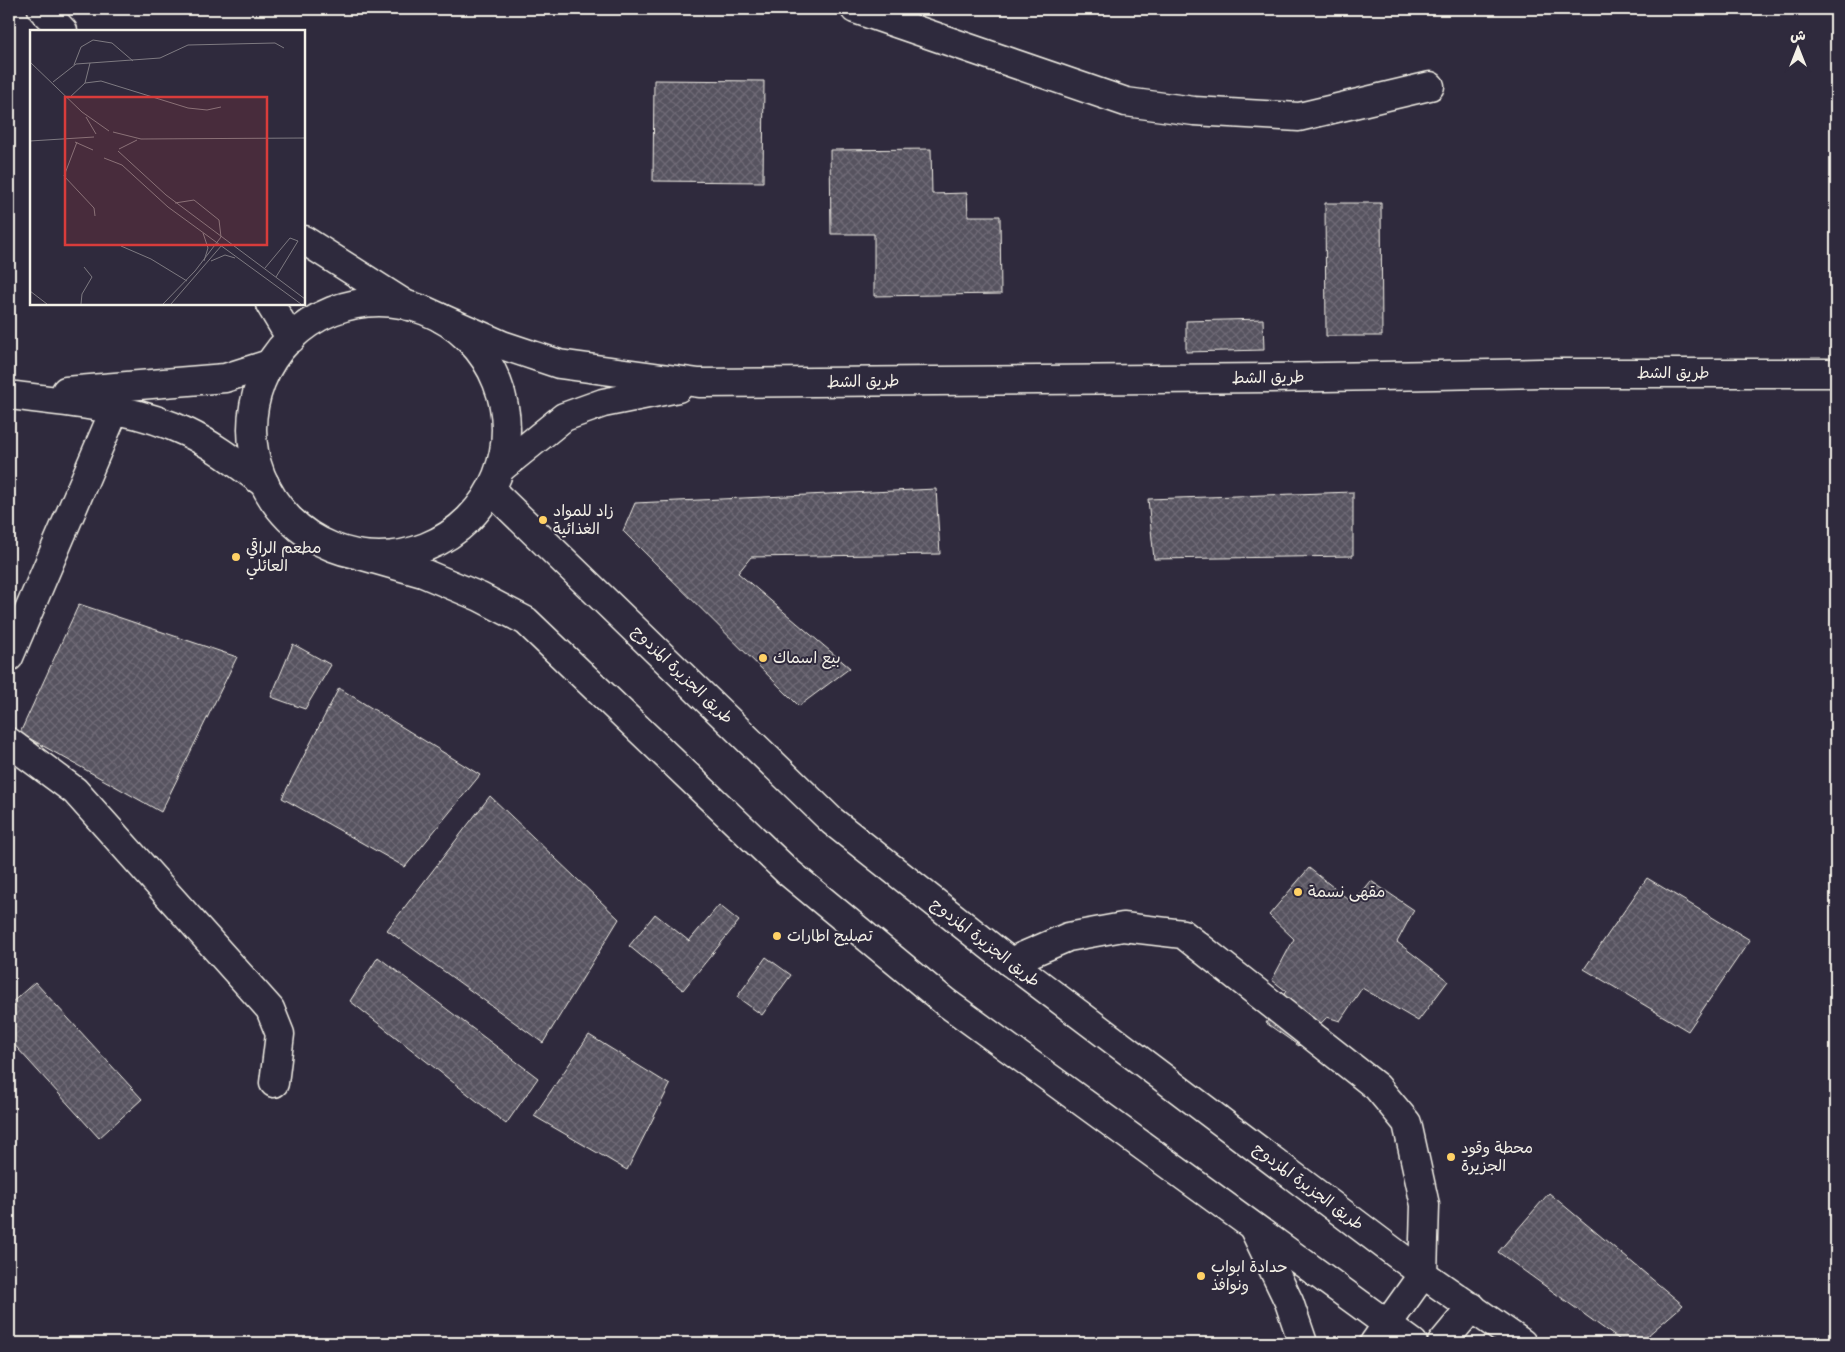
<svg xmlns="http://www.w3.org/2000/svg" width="1845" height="1352" viewBox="0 0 1845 1352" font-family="'Balsamiq Sans','Playpen Sans Arabic',sans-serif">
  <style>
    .building { fill: url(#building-cross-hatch); stroke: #f4f1e8 }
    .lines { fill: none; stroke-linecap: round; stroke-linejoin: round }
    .minor-casing { stroke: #f4f1e8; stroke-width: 31 }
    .major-casing { stroke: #f4f1e8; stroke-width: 31 }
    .minor { stroke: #2f2a3d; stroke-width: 28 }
    .major { stroke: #2f2a3d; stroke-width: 28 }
    .poi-dot { fill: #ffd166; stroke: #2f2a3d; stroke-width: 2 }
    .labels { text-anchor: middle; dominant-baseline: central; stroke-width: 4; stroke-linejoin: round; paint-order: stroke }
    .street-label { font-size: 16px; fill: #f4f1e8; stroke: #2f2a3d }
    .poi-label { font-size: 16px; fill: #f4f1e8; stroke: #2f2a3d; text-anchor: start }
    .inset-road { fill: none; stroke: #7e7a81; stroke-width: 1 }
    .view { fill: #d93c3b; fill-opacity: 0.15; stroke: #d93c3b; stroke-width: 2.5 }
    .inset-edge { fill: none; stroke: #f4f1e8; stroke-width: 2.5 }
  </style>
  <defs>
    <pattern id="building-cross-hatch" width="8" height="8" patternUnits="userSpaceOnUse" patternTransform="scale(1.25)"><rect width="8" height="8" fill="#56525f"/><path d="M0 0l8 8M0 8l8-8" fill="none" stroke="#6f6b76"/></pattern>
  </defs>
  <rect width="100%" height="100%" fill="#2f2a3d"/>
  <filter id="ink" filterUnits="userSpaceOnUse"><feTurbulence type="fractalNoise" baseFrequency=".02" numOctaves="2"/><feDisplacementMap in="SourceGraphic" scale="10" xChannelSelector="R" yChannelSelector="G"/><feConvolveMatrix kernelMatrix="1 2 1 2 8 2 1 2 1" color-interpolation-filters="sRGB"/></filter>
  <g filter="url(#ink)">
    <g class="building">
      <path d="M1672,9H1808V11Z"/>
      <path d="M654,80L764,81L763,182L653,181Z"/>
      <path d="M931,149L932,194L967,193L968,216H1000L1001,294L874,296V234H831L830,150Z"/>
      <path d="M1325,203H1381L1382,336H1326Z"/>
      <path d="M1263,319L1264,350L1186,352V321Z"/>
      <path d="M936,489L940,554L751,557L738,573L850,668L799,706L623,531L635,503Z"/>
      <path d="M1353,492V556L1154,559L1148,499Z"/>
      <path d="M79,604L237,657L161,812L20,733Z"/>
      <path d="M293,644L331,665L305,709L271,697Z"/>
      <path d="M339,688L480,775L405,867L282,798Z"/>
      <path d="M490,796L619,919L543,1043L387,930Z"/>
      <path d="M1309,868L1353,903L1371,881L1414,910L1397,942L1448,981L1418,1021L1362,988L1340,1021L1327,1017L1299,1046L1266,1023L1286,991L1272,980L1294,939L1269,915Z"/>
      <path d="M1647,878L1750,940L1688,1031L1584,969Z"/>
      <path d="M719,905L739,921L683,990L629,946L655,914L689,941Z"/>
      <path d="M378,957L538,1078L506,1124L350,1001Z"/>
      <path d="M766,957L791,975L762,1015L737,997Z"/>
      <path d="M35,982L142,1099L99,1138L9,1039V1005Z"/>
      <path d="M589,1035L670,1085L627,1170L534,1116Z"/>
      <path d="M1549,1193L1683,1305L1639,1343H1624L1498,1252Z"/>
    </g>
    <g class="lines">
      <g class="minor-casing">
        <g id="minor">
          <path d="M42,9L63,31"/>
          <path d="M855,9L1126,102L1194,111L1299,117L1430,86"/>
          <path d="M304,240L408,306"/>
          <path d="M270,304L291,339"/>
          <path d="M9,657L115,409"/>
          <path d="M9,742L75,791L270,1009L280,1034L274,1083"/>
          <path d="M1010,962L1068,937L1123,927L1183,934L1377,1087L1407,1123L1425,1205L1423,1274L1374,1343"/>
          <path d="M1442,1343L1472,1307"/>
        </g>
      </g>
      <g class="major-casing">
        <g id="major">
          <circle cx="379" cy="429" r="127"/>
          <path d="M441,318L502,345L559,364L699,383L1270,378L1540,373H1836"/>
          <path d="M66,391L225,378L266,365"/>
          <path d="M9,395C68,403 133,406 188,433C215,446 240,466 265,484"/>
          <path d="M501,468L564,417L603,403L678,388"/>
          <path d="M492,491L832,821L1010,962L1423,1274L1522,1343"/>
          <path d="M360,555L423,573L480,597L526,621L787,871L944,1001L1413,1343"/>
          <path d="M1254,1229L1289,1302L1303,1343"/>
        </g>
      </g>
      <use href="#minor" class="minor"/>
      <use href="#major" class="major"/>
    </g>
  </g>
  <g class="poi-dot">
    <circle cx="543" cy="520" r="5"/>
    <circle cx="236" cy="557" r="5"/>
    <circle cx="763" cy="658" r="5"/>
    <circle cx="1298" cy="892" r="5"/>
    <circle cx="777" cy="936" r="5"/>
    <circle cx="1451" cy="1157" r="5"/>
    <circle cx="1201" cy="1276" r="5"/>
  </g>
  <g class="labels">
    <g class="street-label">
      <text x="1673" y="373">طريق الشط</text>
      <text transform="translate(1268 378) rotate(-1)">طريق الشط</text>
      <text transform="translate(863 382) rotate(-1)">طريق الشط</text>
      <text transform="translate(682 675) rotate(44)">طريق الجزيرة المزدوج</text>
      <text transform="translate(985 943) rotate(38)">طريق الجزيرة المزدوج</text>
      <text transform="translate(1308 1187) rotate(37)">طريق الجزيرة المزدوج</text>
    </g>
    <g class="poi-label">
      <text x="553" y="511">زاد للمواد<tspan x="553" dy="18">الغذائية</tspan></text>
      <text x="246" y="548">مطعم الراقي<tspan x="246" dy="18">العائلي</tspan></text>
      <text x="773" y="658">بيع اسماك</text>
      <text x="1308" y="892">مقهى نسمة</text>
      <text x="787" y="936">تصليح اطارات</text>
      <text x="1461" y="1148">محطة وقود<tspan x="1461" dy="18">الجزيرة</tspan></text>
      <text x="1211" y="1267">حدادة ابواب<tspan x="1211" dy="18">ونوافذ</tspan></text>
    </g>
  </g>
  <g transform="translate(30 30)">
    <rect width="275" height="275" fill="#2f2a3d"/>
    <path class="inset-road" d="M0,32L52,82L79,101M44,35L51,17L63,10L82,13L103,31M23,52L46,34L130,28L158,15L245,13L254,18M55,53L60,33M39,68L55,53L71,51L158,78L177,80L191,77M56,87L66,104M83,102L111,109L275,108M0,111L64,107M45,112L63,120M47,112L34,146L64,178L65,186M89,119L107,110M88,121L136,165L275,269M74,128L92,135L138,177L271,274M173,203L178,218L174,231M91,216L121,229L157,251M181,231L195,225L205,228M235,238L260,208L268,211L246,247M0,261L17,274M51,274L52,264L62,247L54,237M133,274L165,241L191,207L189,190L164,170L145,173M141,274L192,215"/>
    <path class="view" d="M35,67H237V215H35Z"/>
    <rect width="275" height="275" class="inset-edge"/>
  </g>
  <rect width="1845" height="1352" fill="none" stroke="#2f2a3d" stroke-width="30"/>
  <rect x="15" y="15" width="1815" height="1322" fill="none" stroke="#f4f1e8" stroke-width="2" filter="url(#ink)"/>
  <g transform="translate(1798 48)" stroke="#2f2a3d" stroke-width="4" paint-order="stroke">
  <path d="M0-4L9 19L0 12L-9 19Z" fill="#f4f1e8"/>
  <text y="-8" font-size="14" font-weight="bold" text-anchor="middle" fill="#f4f1e8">ش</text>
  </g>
</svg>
